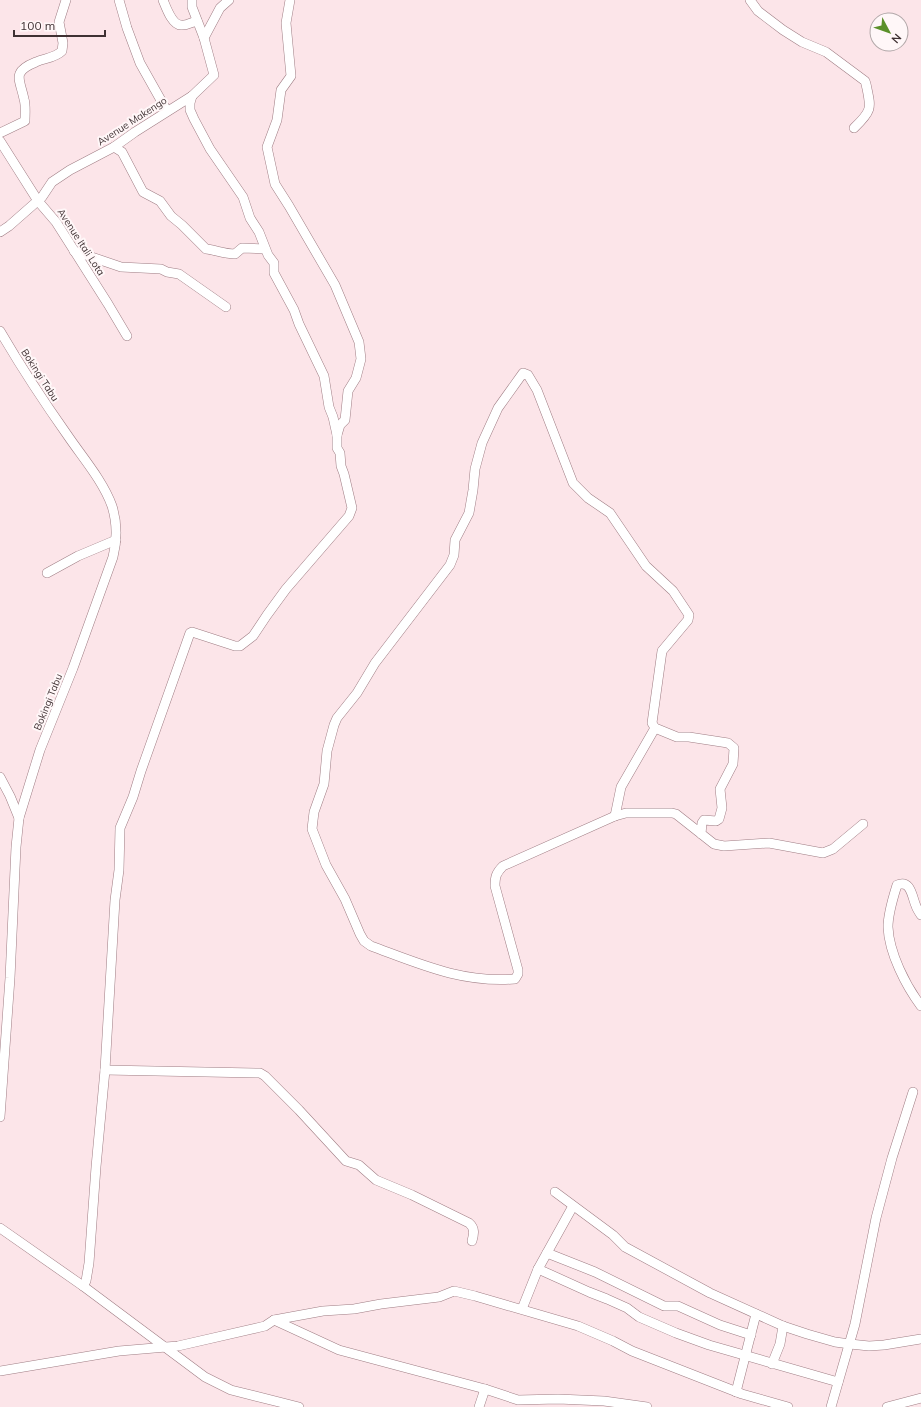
<svg xmlns="http://www.w3.org/2000/svg" width="921" height="1407" viewBox="0 0 921 1407" font-family="Mulish,sans-serif">
  <style>
    .lines { fill: none; stroke-linecap: round; stroke-linejoin: round }
    .minor-casing { stroke: #9f7d84; stroke-width: 10 }
    .minor { stroke: #fff; stroke-width: 9 }
    .labels { text-anchor: middle; dominant-baseline: central; stroke-width: 4; stroke-linejoin: round; paint-order: stroke }
    .street-label { font-size: 10px; fill: #3f3133; stroke: #fff7f8 }
  </style>
  <rect width="100%" height="100%" fill="#fce5e9"/>
  <g class="lines">
    <g class="minor-casing">
      <g id="minor">
        <path d="M119,0L127,28L140,63L167,111"/>
        <path d="M163,0C166,7 172,25 181,25C186,26 192,22 197,21"/>
        <path d="M290,0L286,23L291,76L281,90L277,120L267,147L275,184L289,206L335,285L359,342L361,359L356,378L348,391L345,420L340,425L337,435"/>
        <path d="M750,0L758,11L783,30L802,42L826,52L865,81L866,84C871,108 873,110 854,128"/>
        <path d="M204,38L220,8L229,0"/>
        <path d="M0,133L25,121C25,114 26,105 24,99C20,79 11,72 36,62C45,58 55,58 62,51L63,43L59,22L66,0"/>
        <path d="M0,141L38,201L56,222L108,304L127,336"/>
        <path d="M114,147L122,152L143,192L160,201L171,216L182,225L206,249C216,250 224,254 235,254L242,248L265,249"/>
        <path d="M0,232L9,226L42,197L52,182L70,170L114,147L135,132L192,96L214,75L204,38L192,7V0"/>
        <path d="M74,251L121,267L161,269L167,272L179,274L226,307"/>
        <path d="M0,331C21,367 44,402 68,436C83,458 103,481 112,506C117,522 117,541 113,557L73,668L40,750L19,818L16,847L10,978L0,1117"/>
        <path d="M47,573L78,556L116,540"/>
        <path d="M0,777L10,796L19,818"/>
        <path d="M615,816L621,787L655,728"/>
        <path d="M701,834L702,823L704,820L716,821L719,819L722,808L720,789L733,764L734,748L728,743L689,737H677L655,728L652,723L662,651L688,620L689,615L673,591L646,566L610,513L588,498L573,483L537,390L528,375L523,373L498,408L482,443L475,469L473,490L469,513L455,540L454,555L450,565L375,663L357,693L337,718L334,725L327,751L324,784L314,812L312,829L326,865L345,899L360,934L364,941L371,946C420,964 461,983 515,979L518,974V970L495,886C495,877 496,873 503,866L615,816L626,813H672L676,814L714,844L724,846L769,843L823,853L833,849L863,824"/>
        <path d="M921,915C919,912 917,909 916,906C912,897 911,879 897,885C893,898 888,913 888,927C889,953 906,986 921,1006"/>
        <path d="M105,1070L260,1073L265,1076L299,1110L346,1161L359,1165L376,1180L412,1195L469,1223C475,1228 474,1234 472,1241"/>
        <path d="M555,1192L613,1235L625,1247L710,1293L783,1326L807,1334L835,1342L850,1344L869,1346L884,1345L921,1339"/>
        <path d="M0,1228L83,1286L205,1377L231,1390L299,1407"/>
        <path d="M547,1253L595,1272L664,1306H678L720,1325L751,1335"/>
        <path d="M538,1269L589,1292L607,1299L627,1308L639,1317L676,1333L709,1345L838,1382"/>
        <path d="M83,1286L86,1281L89,1263L96,1167L105,1070L115,900L119,870L120,828L133,797L141,771L190,633L192,632L235,646H240L253,636L267,615L286,589L349,516L352,508L344,474L341,466L340,453L337,448V435L333,417L329,407L324,376L299,324L294,310L274,273V263L268,255L259,232L250,218L243,197L210,149L194,119L190,110V103L192,96"/>
        <path d="M522,1309L538,1269L573,1206"/>
        <path d="M274,1320L339,1350L485,1389L518,1400L558,1399L604,1401L647,1407"/>
        <path d="M772,1364L780,1344L783,1326"/>
        <path d="M0,1371L119,1351L178,1346L265,1326L274,1320L323,1311L354,1309L381,1304L439,1297L454,1291L475,1296L578,1326L613,1341L632,1351L742,1394L788,1407"/>
        <path d="M736,1392L756,1314"/>
        <path d="M479,1407L485,1389"/>
        <path d="M831,1407L855,1324L876,1218L892,1158L913,1092"/>
        <path d="M887,1407L921,1398"/>
      </g>
    </g>
    <use href="#minor" class="minor"/>
  </g>
  <g class="labels">
    <g class="street-label">
      <text transform="translate(132 121) rotate(-33)">Avenue Makengo</text>
      <text transform="translate(81 242) rotate(57)">Avenue Itali Lota</text>
      <text transform="translate(40 375) rotate(57)">Bokingi Tabu</text>
      <text transform="translate(48 702) rotate(-68)">Bokingi Tabu</text>
    </g>
  </g>
  <g transform="translate(889 32) rotate(131)"><circle r="19" fill="#fff7f8" stroke="#b2a8a9"/>
  <path d="M0-3L7 15L0 10L-7 15Z" fill="#5b902a"/>
  <text y="-6" font-size="11" font-weight="bold" text-anchor="middle" fill="#3f3133">N</text>
  </g>
  <path d="M14 30v6h91v-6" fill="none" stroke="#3f3133" stroke-width="2"/>
  <text x="20" y="30" font-size="12" fill="#3f3133" stroke="#fff7f8" stroke-width="3" paint-order="stroke">100 m</text>
</svg>
